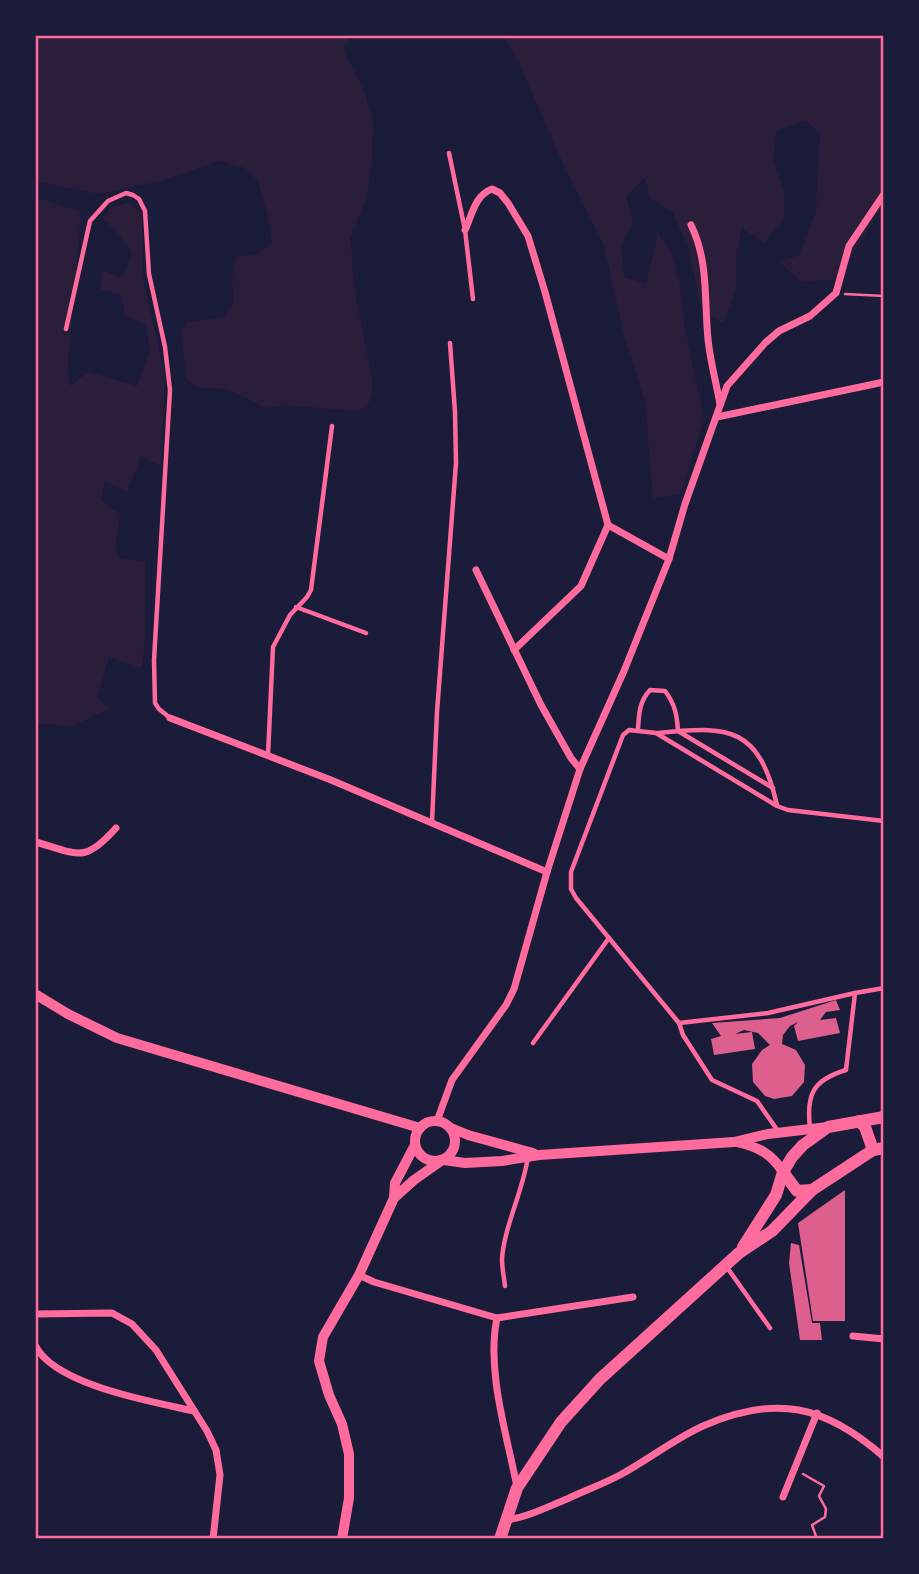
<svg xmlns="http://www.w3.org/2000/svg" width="919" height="1574" viewBox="0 0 919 1574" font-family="'Open Sans',sans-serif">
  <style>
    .green { fill: #2a1e3b }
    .building { fill: #dd5f8e }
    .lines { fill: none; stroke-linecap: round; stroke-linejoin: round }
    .path { stroke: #ff6b9d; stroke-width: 2.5 }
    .service { stroke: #ff6b9d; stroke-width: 4.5 }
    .minor { stroke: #ff6b9d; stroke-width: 7 }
    .tertiary { stroke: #ff6b9d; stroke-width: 10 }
    .secondary { stroke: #ff6b9d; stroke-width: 12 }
    .neatline { fill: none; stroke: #ff6b9d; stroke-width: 2.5 }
  </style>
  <rect width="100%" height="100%" fill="#1b1b3a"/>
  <g class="green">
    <path d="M35,35H350L344,51L364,90L373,124L372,157L367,196L350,239L355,293L372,379V395L367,407L356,411L284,405L265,408L228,389L200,388L187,380L181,332L186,323L224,317L234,303L232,275L237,257L258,254L272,243L269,221L258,181L245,168L219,161L161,181L98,194L35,181Z"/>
    <path d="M503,35H884V203L838,279L801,282L780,262L799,255L816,212L820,133L806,121L776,131L773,161L784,191V218L764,243L742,228L736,257L737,287L723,323L702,310L688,247L673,213L649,197L645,178L626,196L633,222L621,246L624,277L646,284L658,233L670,250L680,284L684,325L704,420L680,494L653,499L646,406L623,331L604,246L565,168L517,59Z"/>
    <path d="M35,197L81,212L67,373L70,386L89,372L137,386L150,351L146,326L125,315L121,294L101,290L102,270L122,278L132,253L117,232L103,219L110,208L128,203L142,213L143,279L165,377L161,466L141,456L127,492L105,481L101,500L120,514L115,550L118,558L145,562V635L142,668L109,657L97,697L109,709L72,726L35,723Z"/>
  </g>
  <g class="building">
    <path d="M836,1000L840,1010L826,1012L820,1020L836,1018L840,1033L798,1041L794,1026L798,1022L790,1026L783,1035L782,1044L796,1050L805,1065L804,1082L792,1096L774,1099L765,1096L753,1082L752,1064L762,1050L770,1045L758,1033L744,1030L735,1034L752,1032L755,1049L714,1055L711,1039L721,1036L712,1023L780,1018Z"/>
    <path d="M845,1190V1321H813L798,1223Z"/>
    <path d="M791,1243L799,1245L812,1323H820L822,1340H800L789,1263Z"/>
  </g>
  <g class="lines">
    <g class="path">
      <path d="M845,294L884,296"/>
      <path d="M803,1474L824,1486L819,1496L826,1509L825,1517L812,1525L817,1539"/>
    </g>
    <g class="service">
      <path d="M449,153L465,230L473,299"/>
      <path d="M66,329L90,221L108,201L126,193L133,195L139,199L145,211L149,274L165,347L170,390L154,660L155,703L159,709L170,718"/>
      <path d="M296,607L366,633"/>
      <path d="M638,729C639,714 639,702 650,690L665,691C675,704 677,715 678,731L773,788"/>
      <path d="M658,733C731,725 759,728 777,805"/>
      <path d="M268,755L273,647L290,615L307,597L311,590L332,426"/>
      <path d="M432,822L437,712L456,463L455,412L450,343"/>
      <path d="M679,1023L768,1013L855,993"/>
      <path d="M533,1043L609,938"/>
      <path d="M810,1128C806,1094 813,1080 846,1070L855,993L884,988"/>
      <path d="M778,1131L757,1101L712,1080L683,1035L679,1023L576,898L571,889V872L623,735L629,730L656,733L777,806L788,810L884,821"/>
      <path d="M726,1266L770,1328"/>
      <path d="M505,1286C504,1277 502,1268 502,1259C504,1227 523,1191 528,1157"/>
    </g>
    <g class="minor">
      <path d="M691,225C709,262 704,300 708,339C710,360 716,382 720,404"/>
      <path d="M465,230C472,215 475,195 492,189L500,193L508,203L528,236L545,292L608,525L581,586L514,650"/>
      <path d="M717,417L884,382"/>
      <path d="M608,525L669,559"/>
      <path d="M476,570L541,705L571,758L580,769"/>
      <path d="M170,718L331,780L547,872"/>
      <path d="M35,842C78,853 83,865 116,828"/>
      <path d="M437,1121L452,1080L506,1005L514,989L547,872L580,769L624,671L669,559L685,504L727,386L765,343L779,331L810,316L836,293L849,246L884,194"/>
      <path d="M359,1275L374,1282L497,1318"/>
      <path d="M35,1314L112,1313L132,1324L156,1350L207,1431L216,1450L220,1475L213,1539"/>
      <path d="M853,1336L884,1339"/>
      <path d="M35,1345C54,1385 153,1402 194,1411"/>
      <path d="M517,1487C507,1435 486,1370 497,1318L633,1297"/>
      <path d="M783,1497L817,1413"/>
      <path d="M507,1520C528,1517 547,1507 567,1499C584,1491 603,1484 620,1475C648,1460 674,1439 703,1426C776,1394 825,1405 884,1457"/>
    </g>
    <g class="tertiary">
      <path d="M35,994L68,1014L117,1038L420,1128"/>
      <circle cx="435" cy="1141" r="20"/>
      <path d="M451,1128L468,1135L533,1153"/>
      <path d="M737,1142C758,1147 771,1153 783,1172"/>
      <path d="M444,1160L465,1163L502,1161L539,1155L734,1142L768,1134L828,1127"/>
      <path d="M394,1198L395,1183L415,1145"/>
      <path d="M342,1539L349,1498V1454L342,1424L329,1395L319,1361L323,1337L359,1275L394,1198L414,1180L441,1161"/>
    </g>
    <g class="secondary">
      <path d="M859,1121L865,1127L873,1150"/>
      <path d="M783,1172L797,1191L812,1190"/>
      <path d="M743,1247L776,1195L783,1172L792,1157L803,1145L828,1127L884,1117"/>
      <path d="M500,1539L517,1488L561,1422L600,1379L739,1253L772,1231L812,1190L873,1150L884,1148"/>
    </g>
  </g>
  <rect width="919" height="1574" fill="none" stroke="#1b1b3a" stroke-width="74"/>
  <rect x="37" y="37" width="845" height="1500" class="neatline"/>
</svg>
